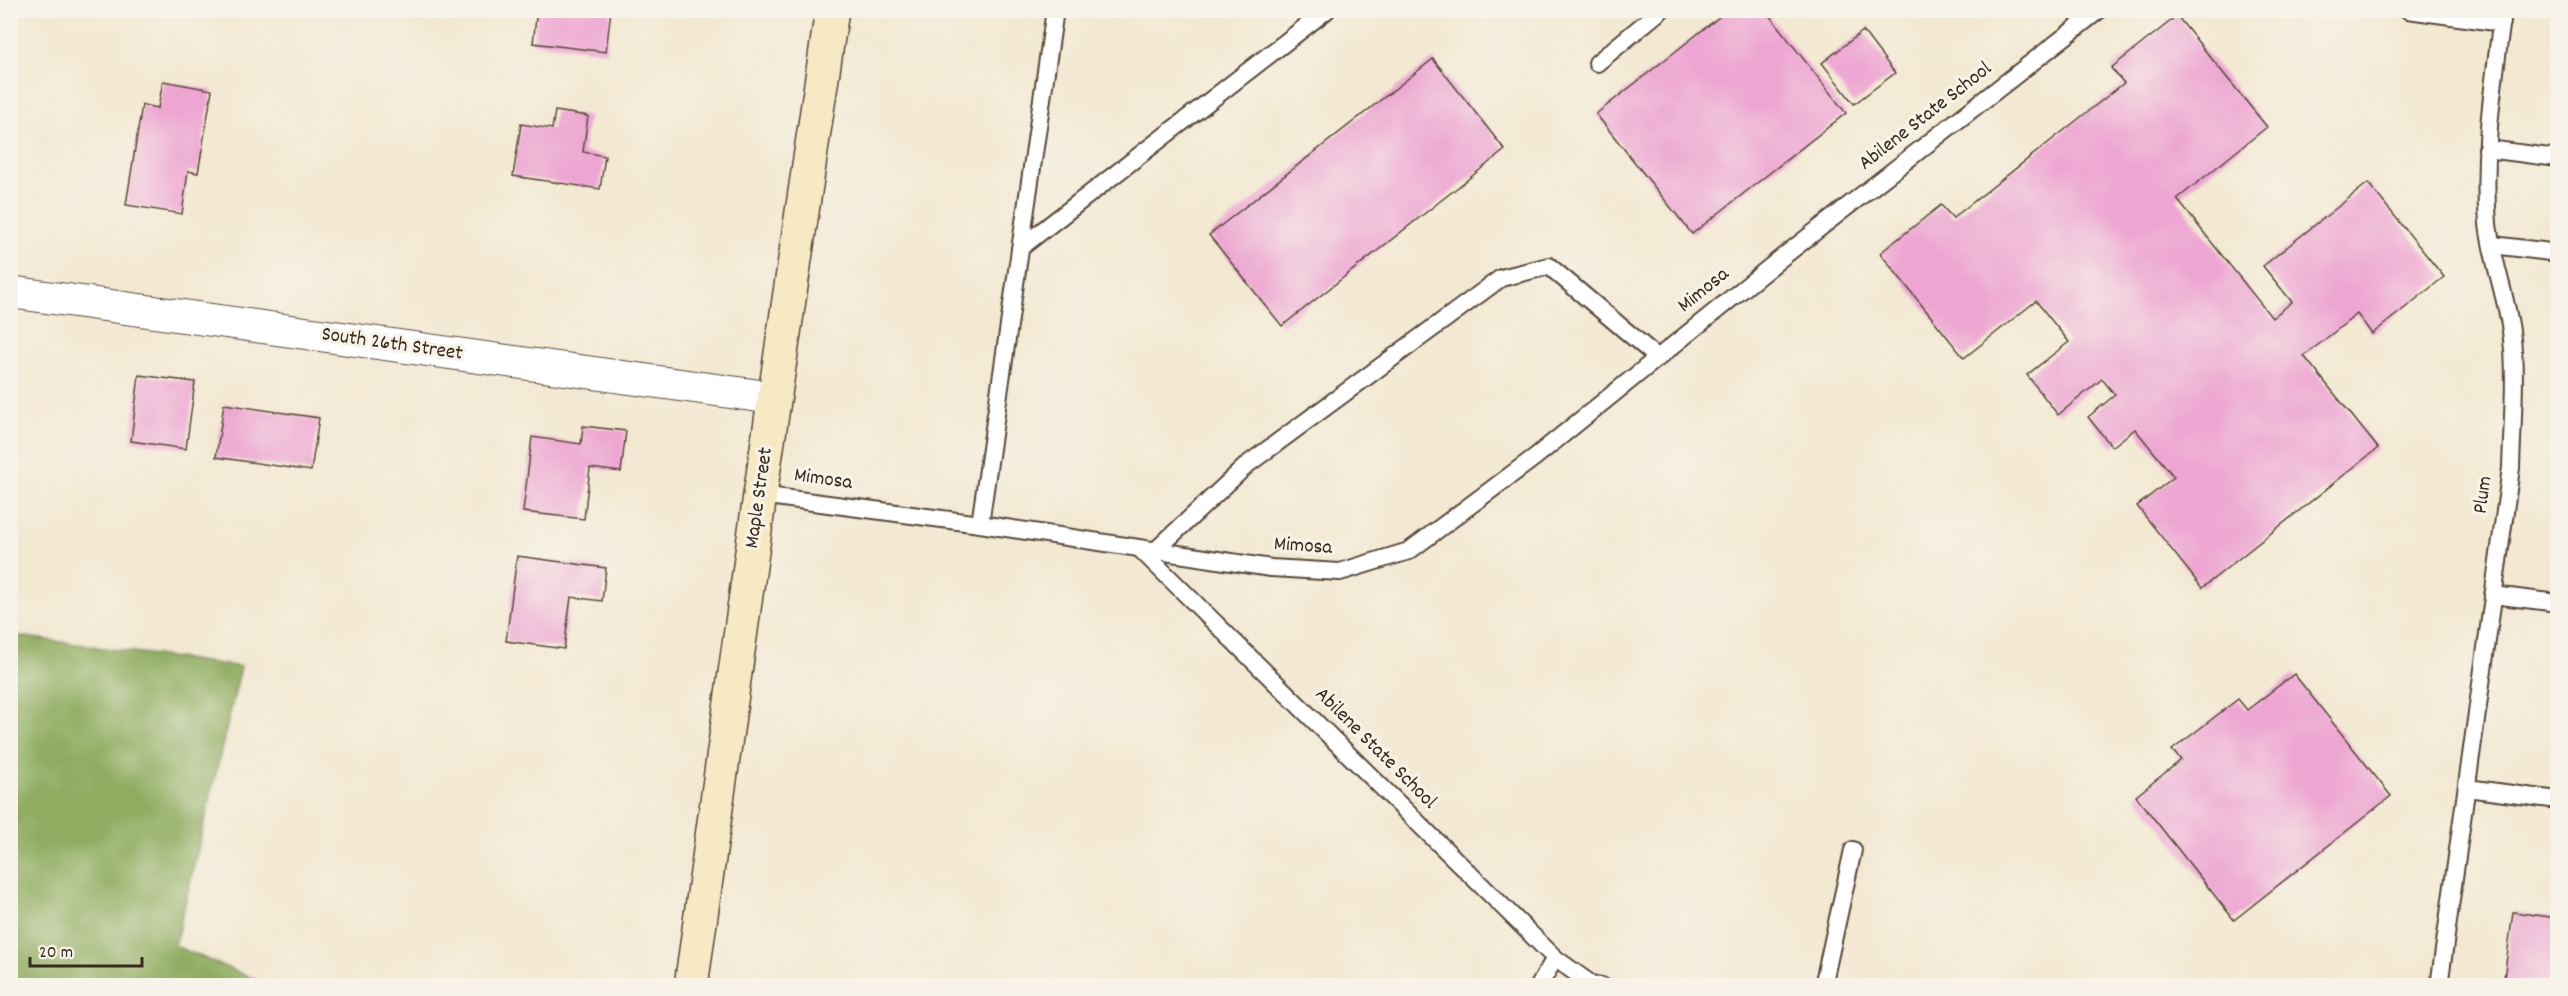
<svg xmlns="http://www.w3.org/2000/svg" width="2568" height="996" viewBox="0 0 2568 996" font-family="Dekko,sans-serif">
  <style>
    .forest { fill: #8fac60; stroke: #656b3f; stroke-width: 1.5 }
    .building { fill: #eda6d2 }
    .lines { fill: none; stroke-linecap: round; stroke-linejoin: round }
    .service-casing { stroke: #574639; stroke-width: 20 }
    .minor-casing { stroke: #574639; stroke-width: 34 }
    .secondary-casing { stroke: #574639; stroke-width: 36 }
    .service { stroke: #fff; stroke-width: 16 }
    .minor { stroke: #fff; stroke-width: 32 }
    .secondary { stroke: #f6e9c3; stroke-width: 33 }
    .labels { text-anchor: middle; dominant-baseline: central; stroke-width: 6; stroke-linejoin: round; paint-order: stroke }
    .street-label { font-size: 21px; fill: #3b2a1e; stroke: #f7f3e8 }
  </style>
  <rect width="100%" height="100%" fill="#f7f3e8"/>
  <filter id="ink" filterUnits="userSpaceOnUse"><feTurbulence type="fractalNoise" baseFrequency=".0167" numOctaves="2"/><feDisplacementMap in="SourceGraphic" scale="12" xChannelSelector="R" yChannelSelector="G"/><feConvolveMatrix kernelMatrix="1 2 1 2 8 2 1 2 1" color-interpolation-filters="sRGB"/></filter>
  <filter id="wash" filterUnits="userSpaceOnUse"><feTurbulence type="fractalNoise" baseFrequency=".008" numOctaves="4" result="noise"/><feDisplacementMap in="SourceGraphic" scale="24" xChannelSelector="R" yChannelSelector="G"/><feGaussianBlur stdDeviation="1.35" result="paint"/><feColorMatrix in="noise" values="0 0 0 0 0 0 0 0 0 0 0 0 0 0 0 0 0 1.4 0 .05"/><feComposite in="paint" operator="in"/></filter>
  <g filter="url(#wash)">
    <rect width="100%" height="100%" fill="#f3e8d2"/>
    <path class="forest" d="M11,635L241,667L175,946L262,982V985H11Z"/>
    <g id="blocks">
      <g class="building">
        <path d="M537,10H611L606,52L533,43Z"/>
        <path d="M1728,10H1765L1846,113L1692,234L1596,114Z"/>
        <path d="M2177,16L2267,127L2177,199L2272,318L2292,302L2263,266L2368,183L2444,277L2372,334L2357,314L2304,356L2378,448L2202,588L2137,506L2174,477L2135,429L2112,447L2088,417L2115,395L2102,379L2058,415L2027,375L2069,342L2036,301L1964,358L1880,253L1941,205L1953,218L2124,83L2111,68Z"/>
        <path d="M1863,31L1895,73L1854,104L1822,63Z"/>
        <path d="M1433,59L1505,150L1282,326L1209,235Z"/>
        <path d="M163,81L212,90L198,173L188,171L182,214L126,205L142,105L158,108Z"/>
        <path d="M555,111L588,116L583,152L605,156L600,189L513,176L521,124L552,129Z"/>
        <path d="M139,375L195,382L186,449L131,441Z"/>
        <path d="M224,404L319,418L311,471L216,457Z"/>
        <path d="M583,426L626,431L621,472L590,468L584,519L523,512L532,437L581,444Z"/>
        <path d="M517,556L606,568L602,601L571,597L564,649L506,641Z"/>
        <path d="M2294,674L2391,796L2234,920L2136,796L2181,760L2172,750L2238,699L2247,710Z"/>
        <path d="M2513,912L2558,918V986H2503Z"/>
      </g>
    </g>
  </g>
  <g filter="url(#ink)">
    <use href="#blocks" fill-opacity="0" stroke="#574639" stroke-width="1.5"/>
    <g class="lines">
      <g class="service-casing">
        <g id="service">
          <path d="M2408,10L2502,23"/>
          <path d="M1597,63L1661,10"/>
          <path d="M2487,149L2558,158"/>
          <path d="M2493,245L2558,253"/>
          <path d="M1020,248L1327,10"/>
          <path d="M760,495L980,524L1271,568L1340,572L1409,551L1535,457L1780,259L2099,10"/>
          <path d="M980,524L1055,10"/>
          <path d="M1140,549L1555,958L1591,984L1602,986"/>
          <path d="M1155,551L1248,464L1501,278L1549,266L1658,358"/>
          <path d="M2493,595L2558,603"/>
          <path d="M2467,788L2558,800"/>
          <path d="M1539,986L1555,958"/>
          <path d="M1823,986L1853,850"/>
          <path d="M2439,986L2511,468C2512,426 2517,372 2511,331C2506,295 2492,260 2488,224C2482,152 2494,82 2503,10"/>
        </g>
      </g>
      <g class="minor-casing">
        <path id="minor" d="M10,292L774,398"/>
      </g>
      <g class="secondary-casing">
        <path id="secondary" d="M691,986L760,495L832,10"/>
      </g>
      <use href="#service" class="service"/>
      <use href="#minor" class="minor"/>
      <use href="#secondary" class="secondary"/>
    </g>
  </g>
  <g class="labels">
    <g class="street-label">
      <text transform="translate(1926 117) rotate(-38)">Abilene State School</text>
      <text transform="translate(1704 291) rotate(-39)">Mimosa</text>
      <text transform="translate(392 345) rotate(8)">South 26th Street</text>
      <text transform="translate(823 480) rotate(8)">Mimosa</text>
      <text transform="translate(2484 495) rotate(-82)">Plum</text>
      <text transform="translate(760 498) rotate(-82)">Maple Street</text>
      <text transform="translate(1303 547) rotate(4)">Mimosa</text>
      <text transform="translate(1375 749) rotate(45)">Abilene State School</text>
    </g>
  </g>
  <rect width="2568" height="996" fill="none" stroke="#f7f3e8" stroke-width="36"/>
  <path d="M30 957v9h112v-9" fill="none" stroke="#3b2a1e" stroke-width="3"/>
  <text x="39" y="957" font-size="18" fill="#3b2a1e" stroke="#f7f3e8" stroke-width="4.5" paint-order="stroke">20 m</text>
</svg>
